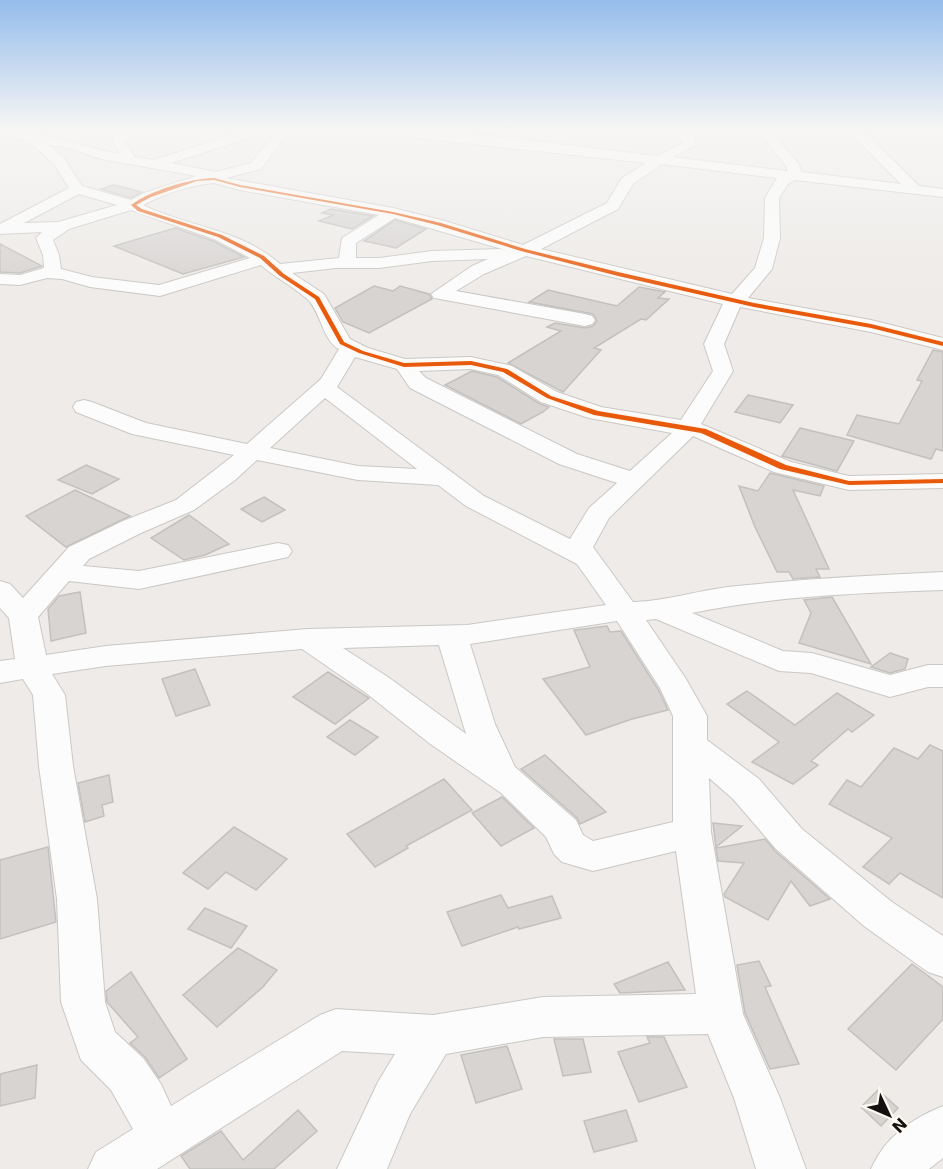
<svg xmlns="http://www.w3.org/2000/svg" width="943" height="1169" viewBox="0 0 943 1169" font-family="'DejaVu Sans',sans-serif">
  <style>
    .building { fill: #d7d4d2; stroke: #c3c1be; stroke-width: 1.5 }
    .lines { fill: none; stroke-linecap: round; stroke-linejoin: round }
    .minor-casing { stroke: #cac8c5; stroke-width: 2 }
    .minor { fill: #fcfcfc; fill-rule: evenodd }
    .cycleway-casing { stroke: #fef9f3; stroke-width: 4 }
    .cycleway { fill: #e8590c; fill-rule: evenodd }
  </style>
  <rect width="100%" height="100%" fill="#eeebe8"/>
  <g class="building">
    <path d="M114,185L142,192L131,198L101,189Z"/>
    <path d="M331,209L373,216L352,229L319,221L333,215L322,213Z"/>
    <path d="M395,220L426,229L396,248L364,241Z"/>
    <path d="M175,228L213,241L244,257L183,274L114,246Z"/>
    <path d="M0,244L42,266L20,273L0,272Z"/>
    <path d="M374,286L393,291L400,286L429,294L432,299L369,333L343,322L335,308Z"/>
    <path d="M639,287L665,292L658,298L669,299L646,320L641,319L594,348L601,350L563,392L508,363L561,331L547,327L555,323L585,328L593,326L597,321L593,314L529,302L548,290L617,306Z"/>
    <path d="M933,350L943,352V451L936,449L931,459L847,435L857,415L899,424L922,381L917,380Z"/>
    <path d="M472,371L497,377L540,404L549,407L543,412L521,424L445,385Z"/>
    <path d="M748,395L793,405L780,423L735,412Z"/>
    <path d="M800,428L854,441L837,471L782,456Z"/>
    <path d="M86,465L119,479L92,494L58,480Z"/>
    <path d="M770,473L824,486L820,496L793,490L829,569H816L820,577L793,579L789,572H777L755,527L739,486L758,491Z"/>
    <path d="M75,490L130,516L66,547L26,516Z"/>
    <path d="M264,497L285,510L262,522L241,509Z"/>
    <path d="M189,515L229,544L205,555L184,560L151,538Z"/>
    <path d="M80,592L86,633L51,641L48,609L59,596Z"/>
    <path d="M832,597L871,664L799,643L811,613L804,600Z"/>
    <path d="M607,626L610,632L621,631L658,689L668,710L632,719L586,735L543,679L590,667L574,630Z"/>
    <path d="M890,653L908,659L905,669L890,673L871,667Z"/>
    <path d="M195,669L210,705L176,716L162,679Z"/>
    <path d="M328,672L369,698L335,724L293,697Z"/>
    <path d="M747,691L795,725L837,693L874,715L852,732L848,729L811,761L818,765L793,784L752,762L779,742L727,704Z"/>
    <path d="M350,720L378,737L355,755L327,737Z"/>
    <path d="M930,745L943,751V898L900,873L889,884L863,867L892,838L829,804L847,780L861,787L894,748L918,759Z"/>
    <path d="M545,755L606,812L580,824L577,818L521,769Z"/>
    <path d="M109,775L113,802L102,805L104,816L85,822L78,783Z"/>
    <path d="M444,779L472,810L406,846L408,848L375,867L347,834Z"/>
    <path d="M502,797L534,828L501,846L472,813Z"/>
    <path d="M713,823L742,826L716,847Z"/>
    <path d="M234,827L287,859L256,890L226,872L208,889L183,873Z"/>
    <path d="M765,839L775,851L830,899L810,906L791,881L768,920L725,897L724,894L744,863L718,861L716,848Z"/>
    <path d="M48,847L56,922L0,939V860Z"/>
    <path d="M501,895L508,908L552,896L561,918L519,929L518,927L462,946L447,912Z"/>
    <path d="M205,908L247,926L231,948L188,929Z"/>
    <path d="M238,948L277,970L263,987L217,1027L183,995Z"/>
    <path d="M759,961L771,986L765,987L799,1064L770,1069L745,1013L737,965Z"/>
    <path d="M668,962L685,990L620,993L614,984Z"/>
    <path d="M912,964L943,987V1019L896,1070L848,1029Z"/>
    <path d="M131,972L187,1059L159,1078L145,1057L130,1043L138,1037L107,1002L106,991Z"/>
    <path d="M647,1037H664L687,1087L639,1102L618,1052L650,1043Z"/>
    <path d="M554,1039H583L591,1072L563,1076Z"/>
    <path d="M507,1046L522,1089L476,1103L461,1055Z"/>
    <path d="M37,1065L35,1098L0,1106V1074Z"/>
    <path d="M878,1090L898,1108L881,1126L861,1107Z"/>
    <path d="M298,1110L317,1131L274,1169H190L181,1156L221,1131L243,1160Z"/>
    <path d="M626,1110L637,1141L594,1152L584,1121Z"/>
  </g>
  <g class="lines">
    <g class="minor-casing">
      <g id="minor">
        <path d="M0,130C41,130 80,147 120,154L111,139C121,130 133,130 146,130L144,133L124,141L135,157L153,160L249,130H267L265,133L171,163L216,172L251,163L278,130H290L261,169L226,178L393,208L445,221L523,245L607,203L622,178L646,163L381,134L375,130C469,130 563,145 657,156L683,143L677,130H689L696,145L672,157L787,171V167L758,130H770L799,164L801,172L901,184L861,144L844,130H858L871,138L919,186L943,189V197L795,180L788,184L779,198L780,238L772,269L748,298L871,320L943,338V350L871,332L740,307L724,344L733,371L701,424L791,462L849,476L943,474V488L849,490L774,472L693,436L609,518L593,547L633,602C669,601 702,589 737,586C806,579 874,575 943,572V590C859,593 774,596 692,613L783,651L812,653L890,675L928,665H943V687H928L890,697L811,673L779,671L656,619L646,620L686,679L707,716V740L759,779L802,829L892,902L943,936V977L928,972L864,926L776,849L733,799L709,778L711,832L743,1014L780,1098L806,1169H756L734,1098L708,1034L543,1037L446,1054L410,1114L387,1169H337L378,1082L395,1054L342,1051L157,1169H88L96,1152L133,1129L111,1090L81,1060L61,1002L57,899L39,766L33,695L23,679L0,683V661L15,659L9,618L0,608V581L10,584L23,598L69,547L123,521L176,500L234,455L132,434L76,412L73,407L76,402L84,400L92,402L146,423L247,444L321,379L339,349C324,342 321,315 310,302C302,292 274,277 261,265L160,296L90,287L62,279L47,278L20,285L0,284V274L20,275L44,268L43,255L36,238L42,232L0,234V224L69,188L54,164L28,141L0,135ZM48,145L69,148L101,159L197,176L144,193L131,200L82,186L64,158ZM662,164L777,178L765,198L764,238L755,268L732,294L541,249L618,209L633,184ZM214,183L240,190L379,215L342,238L339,258L280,264C239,228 189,228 143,205C164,194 190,185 214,183ZM79,194L117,205L58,222L24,223ZM131,210L214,239L250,258L159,285L92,277L61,269L59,255L53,240L69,229ZM395,218L509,251L501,249L432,251L379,258H356V243ZM526,256L723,304L704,344L713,371L681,420L601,407L557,392L512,366L471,357L405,359L368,348L350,339L324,294L292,273L336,268H379L432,261L488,259L472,266L431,294L434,298L440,299L585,326L592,324L595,320L592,316L585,314L456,291L484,274ZM355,357L397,369L410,388L559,464L617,483L589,508L570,539L484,496L337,387ZM471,369L498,375L541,402L589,418L672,433L630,471L577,454L426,378L419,371ZM325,398L417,469L358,466L270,448ZM257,460L358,480L438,485L466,506L577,564L606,605L467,625L308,629L106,646L46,655L38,617L69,581L139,589L288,557L292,551L288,545L278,543L139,571L83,566L89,559L141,533L194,510L235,480ZM617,621L660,688L673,716V822L593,841L583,835L576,820L515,767L495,724L470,644ZM439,645L466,734L388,677L343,648ZM302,649L366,693L429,743L501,793L546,837L554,854L562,862L593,871L676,851L696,994L543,997L433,1015L336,1009L320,1015L171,1106L161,1084L143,1058L115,1032L105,1002L97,899L73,766L65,695L52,674L106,666Z"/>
        <path d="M943,1106V1158L929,1169H871C885,1137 911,1119 943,1106Z"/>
      </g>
    </g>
    <use href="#minor" class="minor"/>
    <g class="cycleway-casing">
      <path id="cycleway" d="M214,178L240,185L393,212L441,223L525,249L618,272L754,303L871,324L943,342V346L871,328L754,307L618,276L521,251L437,225L393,214L240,187L214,180L197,181L151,197L136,205L142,209L222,235L264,256L284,274L319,297L344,342L363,351L404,363L471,361L507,369L551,396L598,411L706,429L786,465L849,481L943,479V483L849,485L780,469L701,433L594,415L547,398L503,372L471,365L404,367L359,353L340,344L315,299L280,276L260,258L218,237L138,211L131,205C152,190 188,179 214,178Z"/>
    </g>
    <use href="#cycleway" class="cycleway"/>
  </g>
  <linearGradient id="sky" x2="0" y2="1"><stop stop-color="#95bceb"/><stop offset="0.44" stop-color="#f7f6f5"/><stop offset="1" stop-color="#f7f6f5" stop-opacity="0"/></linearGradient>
  <rect width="943" height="293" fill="url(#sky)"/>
  <g transform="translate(889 1115) rotate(134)" stroke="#fef9f3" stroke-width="4.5" paint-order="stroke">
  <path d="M0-4.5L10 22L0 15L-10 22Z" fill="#12110f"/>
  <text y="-9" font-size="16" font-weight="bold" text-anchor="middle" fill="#12110f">N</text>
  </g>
</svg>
